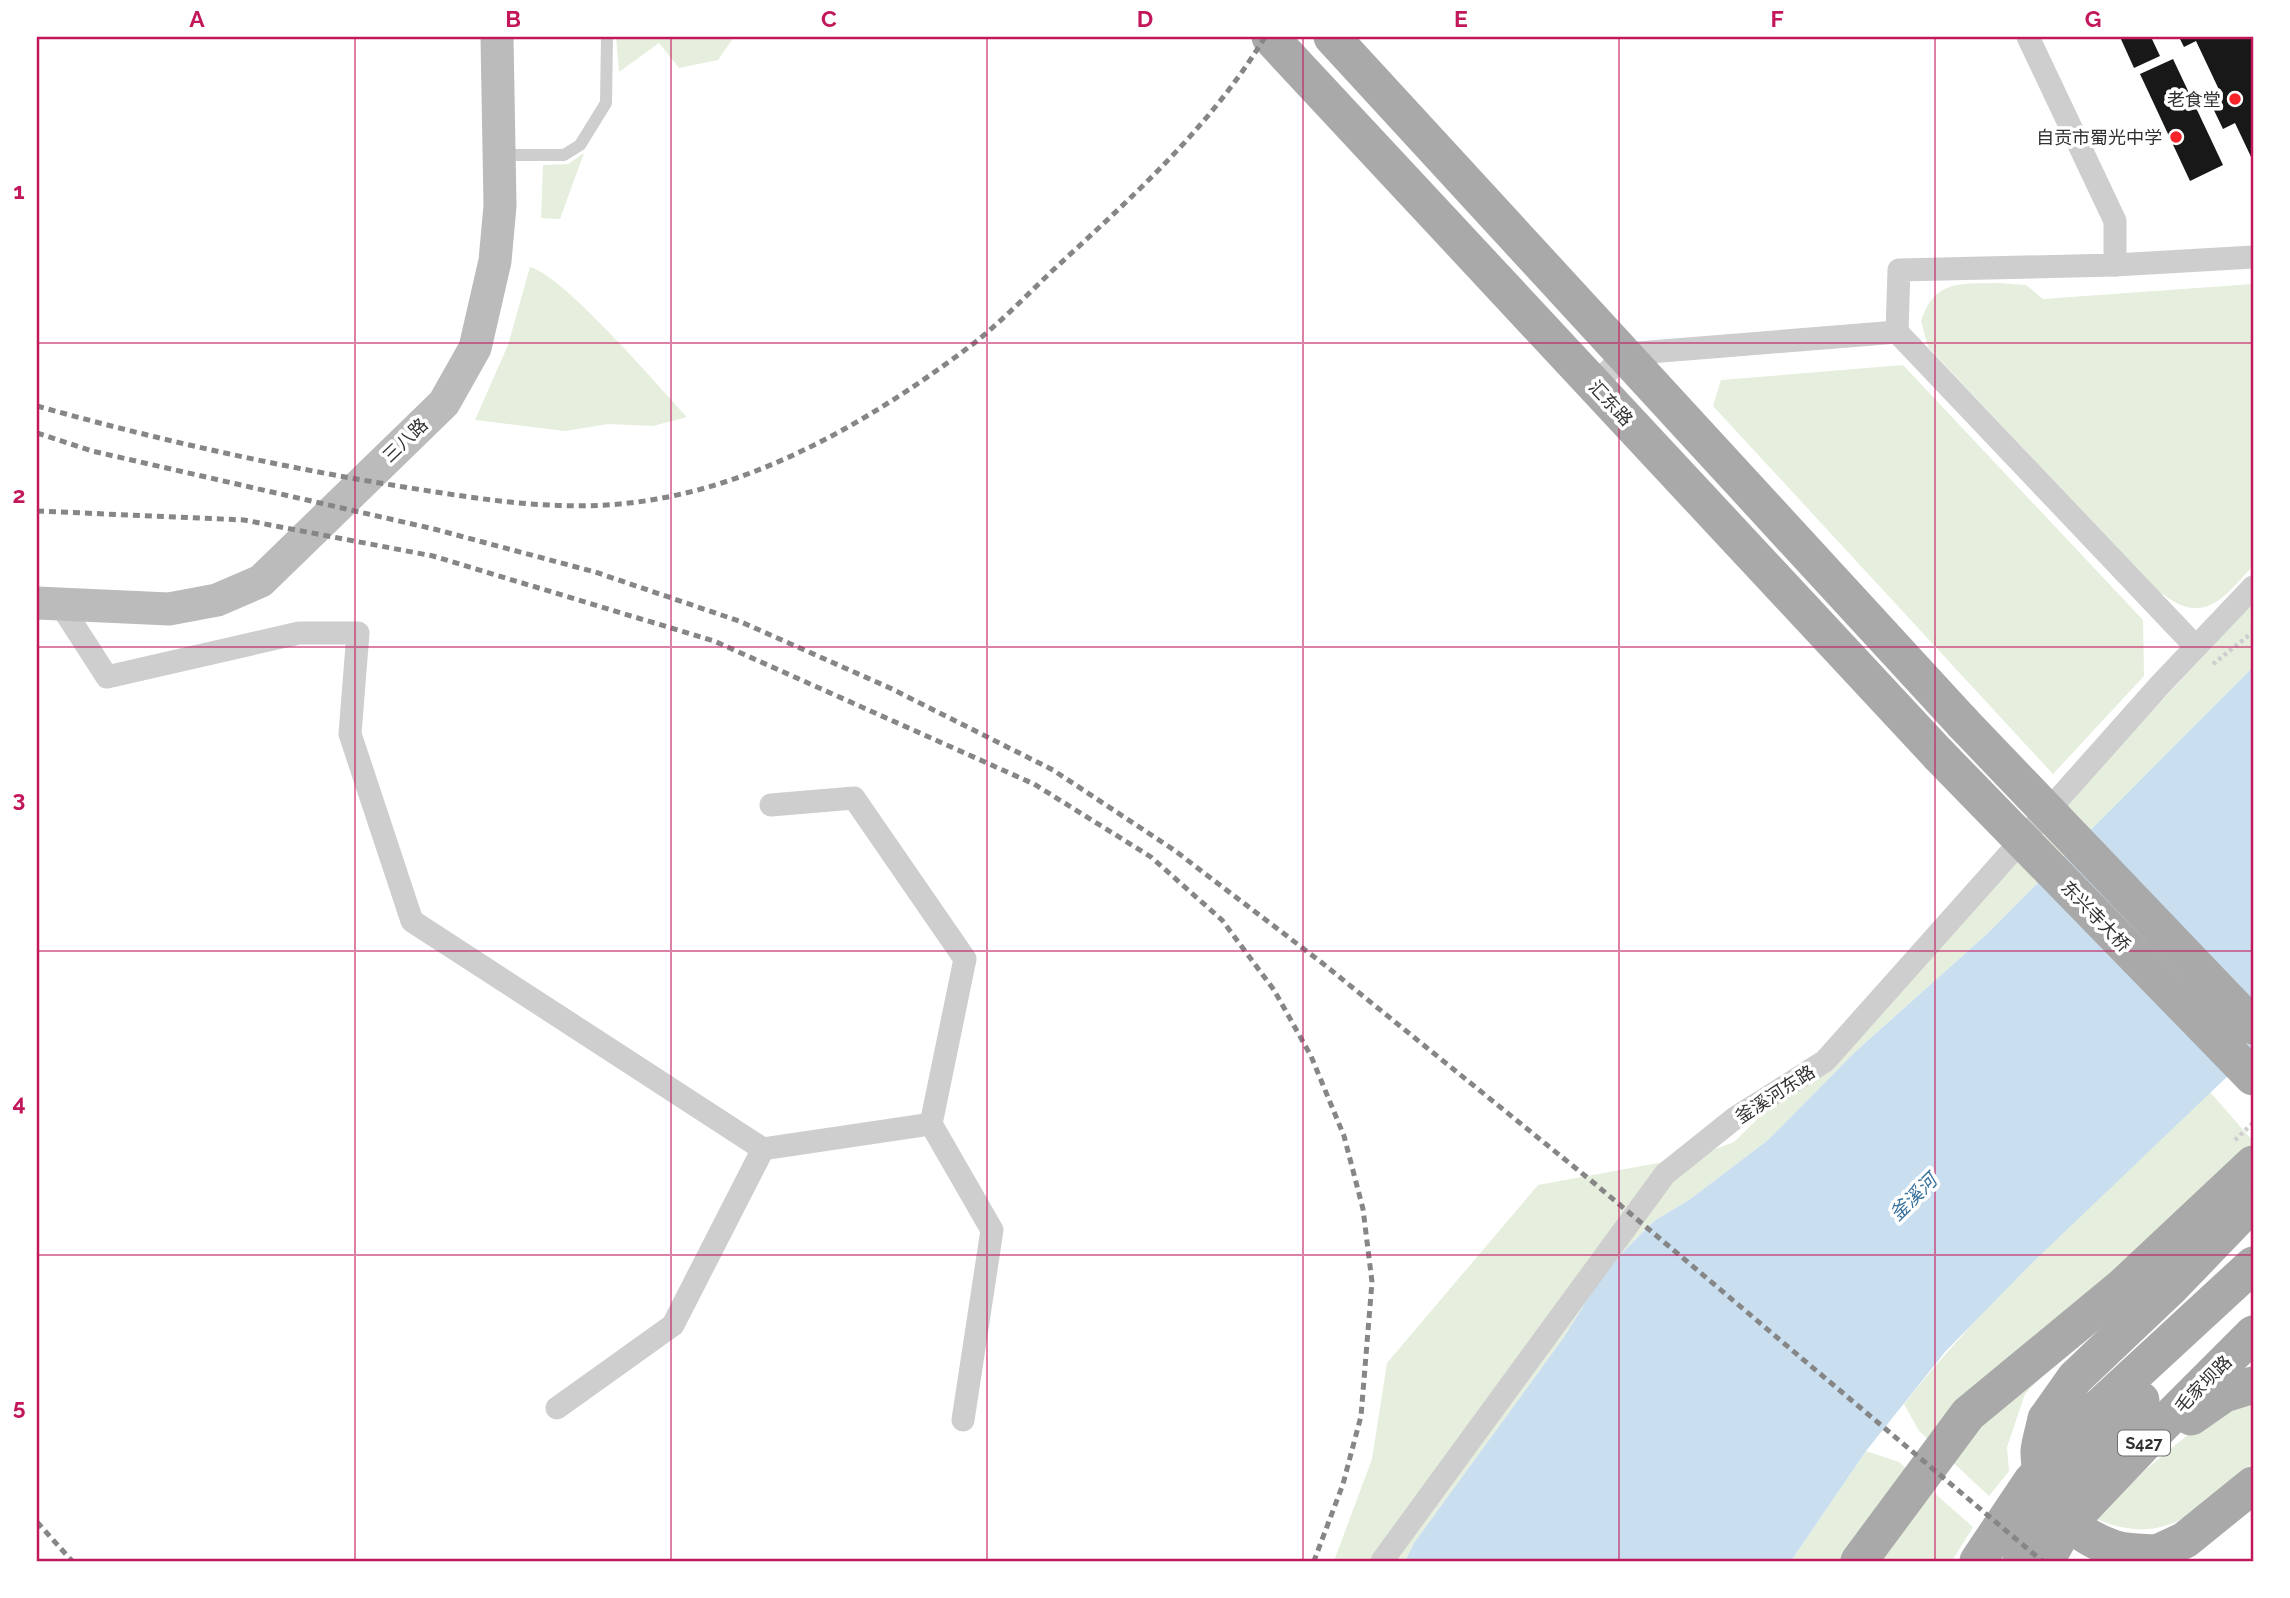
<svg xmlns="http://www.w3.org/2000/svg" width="2290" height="1598" viewBox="0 0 2290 1598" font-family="Raleway,'Noto Sans SC',sans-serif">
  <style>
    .green { fill: #e6efde }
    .water { fill: #c9dff0 }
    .building { fill: #181818 }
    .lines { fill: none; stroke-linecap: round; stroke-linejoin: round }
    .path { stroke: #cecece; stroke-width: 4.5; stroke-dasharray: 3.5 3.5; stroke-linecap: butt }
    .lane { stroke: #cecece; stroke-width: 12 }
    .street { stroke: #cecece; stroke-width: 23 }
    .secondary { stroke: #bbb; stroke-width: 33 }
    .primary { stroke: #a9a9a9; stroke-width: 37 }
    .rail { stroke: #868686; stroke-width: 5; stroke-dasharray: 7 5; stroke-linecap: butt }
    .primary-bridge { stroke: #a9a9a9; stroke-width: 37 }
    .grid { fill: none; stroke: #c2185b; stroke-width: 2; stroke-opacity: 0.55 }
    .poi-dot { fill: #f7242a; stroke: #fff; stroke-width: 2.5 }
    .labels { text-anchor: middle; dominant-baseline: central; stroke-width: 7; stroke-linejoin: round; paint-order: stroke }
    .shield { fill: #fff; stroke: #6f6f6f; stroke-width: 2 }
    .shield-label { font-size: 16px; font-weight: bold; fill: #313131 }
    .poi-label { font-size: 18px; fill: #313131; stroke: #fff; text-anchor: end }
    .street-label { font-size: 18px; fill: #313131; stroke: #fff }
    .water-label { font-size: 19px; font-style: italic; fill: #35709d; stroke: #fff }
    .neatline { fill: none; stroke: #c2185b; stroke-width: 2.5 }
    .grid-label { font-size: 23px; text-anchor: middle; font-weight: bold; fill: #c2185b }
  </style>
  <rect width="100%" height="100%" fill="#fff"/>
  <g class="green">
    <path d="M616,37H734L718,60L679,68L659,43L619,72Z"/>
    <path d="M584,153L560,219L541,218L543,165L568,164Z"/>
    <path d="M530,267C563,275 659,387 687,417L653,426L608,424L565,431L475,420L508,345Z"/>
    <path d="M1997,283L2026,285L2043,299L2253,284V566C2235,584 2214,617 2184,606C2175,604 2167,596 2159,592L1928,347L1921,321C1935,279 1960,284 1997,283Z"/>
    <path d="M1903,365L2143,620L2144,676L2053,774L1713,406L1721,380Z"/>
    <path d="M2253,603V667L1988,933L1855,1052L1768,1140L1689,1200L1654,1221L1622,1253L1597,1284L1564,1337L1414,1543L1405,1561H1334L1372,1459L1387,1363L1538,1185L1696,1156L1734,1142L2007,874L2078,791Z"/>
    <path d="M2210,1092L2253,1141V1149L2025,1394L2007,1447L2009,1471L1989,1496L1919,1431L1904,1404C1994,1290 2106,1193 2210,1092Z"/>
    <path d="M2253,1396V1463C2203,1506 2167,1550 2097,1519L2146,1469L2199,1426Z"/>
    <path d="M1866,1451L1899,1462L1973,1527L1952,1561H1791Z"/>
  </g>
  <path class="water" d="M2253,667V1052L2030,1265L1945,1352L1866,1451L1791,1561H1405L1414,1543L1564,1337L1597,1284L1622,1253L1654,1221L1689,1200L1768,1140L1855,1052L1988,933Z"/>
  <g class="building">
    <path d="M2120,37H2151L2160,56L2134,68Z"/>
    <path d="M2179,37H2253V161L2235,123L2223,129L2210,102L2222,96L2196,41L2184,47Z"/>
    <path d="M2173,59L2223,165L2190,181L2140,74Z"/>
  </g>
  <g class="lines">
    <g class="path">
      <path d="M2213,664L2253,632"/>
      <path d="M2235,1140L2253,1123"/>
    </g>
    <path class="lane" d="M500,155H564L580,145L606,103L607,37"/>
    <g class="street">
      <path d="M2115,265L2253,257"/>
      <path d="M1897,332L1899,270L2115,265V221L2028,37"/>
      <path d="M1595,385L1625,354L1897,332L2196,647"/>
      <path d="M60,604L107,677L299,633H358L350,734L412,921L763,1149L931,1124"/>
      <path d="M771,805L854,798L965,959L931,1124L992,1230L963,1420"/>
      <path d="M557,1408L673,1325L763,1149"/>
      <path d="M1382,1561L1665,1174L1735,1118L1825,1061L2160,685L2253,587"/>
    </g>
    <path class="secondary" d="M37,603L169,609L217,600L261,581L444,403L475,348L495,261L500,206L497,37"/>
    <g class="primary">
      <path d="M1270,37L1939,755"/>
      <path d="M1332,37L1963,723"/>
      <path d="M2191,1417L2224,1394L2253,1385"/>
      <path d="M2046,1419L2075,1378L2172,1286L2253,1202"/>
      <path d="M2053,1548L2064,1528L2159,1428L2253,1334"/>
      <path d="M2157,1553L2185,1540L2253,1485"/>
      <path d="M1859,1561L1968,1414L2123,1286L2253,1164"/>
      <path d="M1978,1561L2031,1482L2098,1408L2253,1265"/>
      <path d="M2021,1561C2052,1501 2093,1448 2141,1400"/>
    </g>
    <g class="rail">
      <path d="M37,406C158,440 280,467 404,487C486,500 568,514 651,500C769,481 879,415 973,344C1001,322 1026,296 1051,272C1130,199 1209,129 1265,37"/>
      <path d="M37,433L92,451L434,529L595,572L739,621L890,688L1053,770L1174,850L1321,962L1594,1183L2042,1561"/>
      <path d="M37,511L244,520L433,556L714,641L1034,784L1151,857L1222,920L1274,990L1311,1056L1344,1136L1363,1209L1372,1282L1361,1416L1343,1484L1314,1561"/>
      <path d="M37,1522L72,1561"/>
    </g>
    <g class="primary-bridge">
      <path d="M1963,723L2253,1026"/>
      <path d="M1939,755L2253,1077"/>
      <path d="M2046,1419C2044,1429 2040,1441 2039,1451C2038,1498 2071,1534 2113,1548C2126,1553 2143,1552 2157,1553"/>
    </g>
  </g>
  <path class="grid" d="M355,37V1561M671,37V1561M987,37V1561M1303,37V1561M1619,37V1561M1935,37V1561M37,343H2253M37,647H2253M37,951H2253M37,1255H2253"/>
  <g class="poi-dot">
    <circle cx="2235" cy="99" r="7"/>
    <circle cx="2176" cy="137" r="7"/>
  </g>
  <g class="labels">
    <rect class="shield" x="2118" y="1430.5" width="52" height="25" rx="5"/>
    <g class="shield-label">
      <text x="2144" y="1443">S427</text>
    </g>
    <g class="poi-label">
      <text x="2221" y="99">老食堂</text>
      <text x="2162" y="137">自贡市蜀光中学</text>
    </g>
    <g class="street-label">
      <text transform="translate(1611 403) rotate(47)">汇东路</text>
      <text transform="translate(405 440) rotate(-44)">三八路</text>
      <text transform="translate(2096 916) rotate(46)">东兴寺大桥</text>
      <text transform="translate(1775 1094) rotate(-33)">釜溪河东路</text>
      <text transform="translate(2203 1384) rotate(-45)">毛家坝路</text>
    </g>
    <g class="water-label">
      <text transform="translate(1913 1197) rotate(-45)">釜溪河</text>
    </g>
  </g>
  <rect width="2290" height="1598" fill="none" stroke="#ffffff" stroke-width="77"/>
  <rect x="38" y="38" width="2214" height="1522" class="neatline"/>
  <g class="grid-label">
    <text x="197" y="27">A</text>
    <text x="513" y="27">B</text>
    <text x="829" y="27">C</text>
    <text x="1145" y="27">D</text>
    <text x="1461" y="27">E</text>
    <text x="1777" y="27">F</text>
    <text x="2093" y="27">G</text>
    <text x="19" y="199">1</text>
    <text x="19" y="503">2</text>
    <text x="19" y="807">3</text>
    <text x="19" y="1111">4</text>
    <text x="19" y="1415">5</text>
  </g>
</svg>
